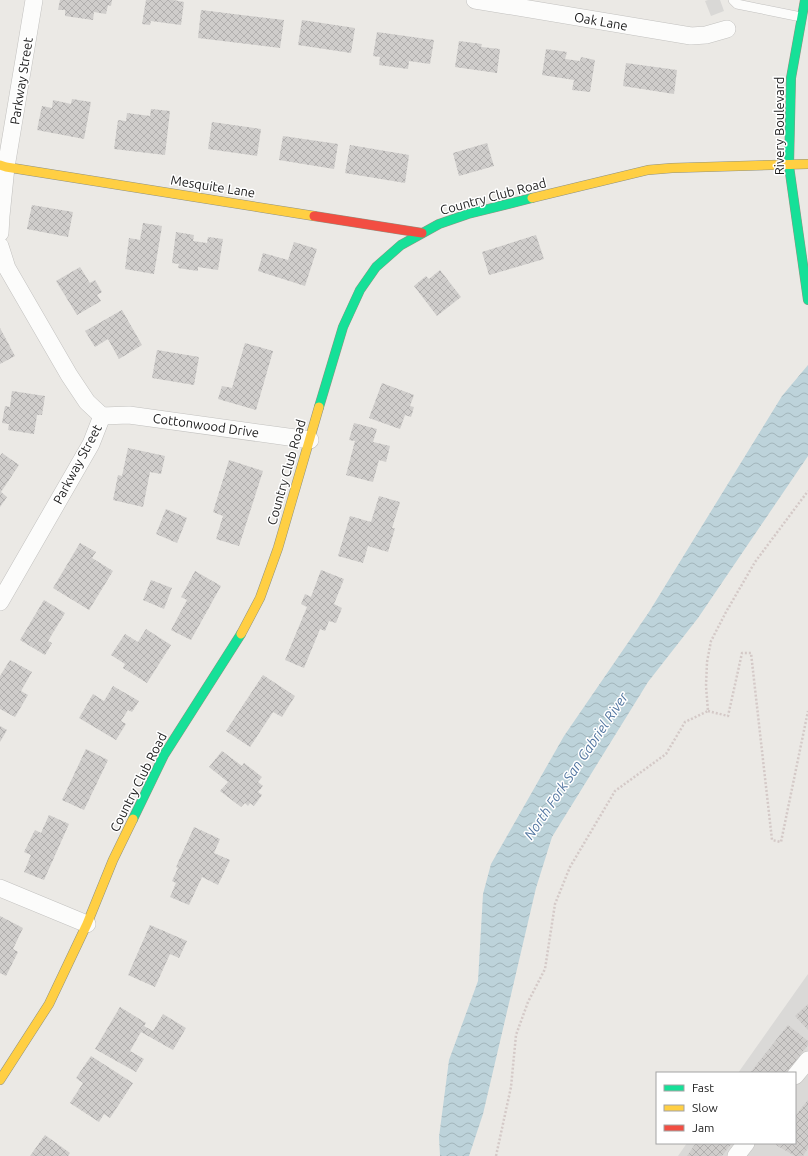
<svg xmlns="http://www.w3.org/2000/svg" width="808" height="1156" viewBox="0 0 808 1156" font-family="Ubuntu,sans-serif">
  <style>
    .residential { fill: #dad9d7 }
    .religious { fill: #d9d8d6 }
    .water { fill: url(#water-waves) }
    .building { fill: url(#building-cross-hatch) }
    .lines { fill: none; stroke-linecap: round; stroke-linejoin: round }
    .lane-casing { stroke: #c2c1bf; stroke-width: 10 }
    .street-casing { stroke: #c2c1bf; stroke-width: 18 }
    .fast-casing { stroke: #909280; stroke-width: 10 }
    .slow-casing { stroke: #909280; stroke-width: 10 }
    .jam-casing { stroke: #909280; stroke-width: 10 }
    .path { stroke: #d4c9c7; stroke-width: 2.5; stroke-dasharray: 2 2; stroke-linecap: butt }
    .lane { stroke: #fcfcfb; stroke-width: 9 }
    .street { stroke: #fcfcfb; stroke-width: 17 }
    .fast { stroke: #16e098; stroke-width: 9 }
    .slow { stroke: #ffcf43; stroke-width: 9 }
    .jam { stroke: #f24e42; stroke-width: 9 }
    .labels { text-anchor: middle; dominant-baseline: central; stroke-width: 3; stroke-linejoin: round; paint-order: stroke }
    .street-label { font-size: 13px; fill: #1c1c1c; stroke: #fff }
    .water-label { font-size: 14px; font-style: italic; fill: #5477a1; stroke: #fff }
  </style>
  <defs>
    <pattern id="water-waves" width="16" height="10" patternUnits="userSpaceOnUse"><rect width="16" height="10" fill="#bdd3da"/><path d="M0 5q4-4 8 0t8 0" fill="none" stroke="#a2b5ba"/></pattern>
    <pattern id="building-cross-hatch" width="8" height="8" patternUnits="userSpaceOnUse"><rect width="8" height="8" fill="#cfcdcb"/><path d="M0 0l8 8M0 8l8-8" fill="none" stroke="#b1afae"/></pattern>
  </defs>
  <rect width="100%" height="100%" fill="#ebe9e5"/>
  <path class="residential" d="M808,974V1156H678L687,1143H795V1073H738Z"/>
  <path class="religious" d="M708,0H720L724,11L711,16L705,1Z"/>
  <path class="water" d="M808,365V456L698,618L648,682L552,837L536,888L483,1114L469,1156H440L439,1137L449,1060L478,981L483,894L491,864L564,736L649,612L782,396Z"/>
  <g class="building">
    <path d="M60,0H112L111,6L108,5L106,14L94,12L93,20L65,16V10H58Z"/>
    <path d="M146,0H173L184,2L181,25L151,21L150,25L142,24Z"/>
    <path d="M201,10L284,20L280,48L198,38Z"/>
    <path d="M302,20L355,28L351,53L298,45Z"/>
    <path d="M377,32L434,40L430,64L409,61L408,69L379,65L380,57L373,56Z"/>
    <path d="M459,41L482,44L481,47L500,49L497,73L455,67Z"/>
    <path d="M546,49L567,52L565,59L580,61L581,57L595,60L590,92L572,90L574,80L542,75Z"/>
    <path d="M626,63L677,70L674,94L623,86Z"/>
    <path d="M72,99L91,102L84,139L37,130L42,106L52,108L53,100L71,104Z"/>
    <path d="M151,109L170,111L165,155L114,149L118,120L126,121L127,113L150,116Z"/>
    <path d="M212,122L261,129L257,156L208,149Z"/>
    <path d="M283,136L338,144L334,169L279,160Z"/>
    <path d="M487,143L494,166L459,176L453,153Z"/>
    <path d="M350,145L409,155L405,183L345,173Z"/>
    <path d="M32,205L73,212L68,237L27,229Z"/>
    <path d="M143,223L162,226L154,274L125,269L129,238L140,240Z"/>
    <path d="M176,232L194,235L193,241L207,243L208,237L223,239L218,270L198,267V271L178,268L179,264L172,263Z"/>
    <path d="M536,235L544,259L489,275L482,252Z"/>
    <path d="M294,242L317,249L305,286L258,271L263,253L288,260Z"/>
    <path d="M80,267L90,283L95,280L102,292L97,295L101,301L77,315L56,281Z"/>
    <path d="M440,270L461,297L437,316L414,286L426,276L429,279Z"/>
    <path d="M122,310L142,345L119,359L108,339L95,347L85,331Z"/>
    <path d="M0,328L15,356L0,364Z"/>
    <path d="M245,343L273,351L256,410L218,399L222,386L232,388Z"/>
    <path d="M157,350L199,357L194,385L152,378Z"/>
    <path d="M382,383L414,395L410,406L414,407L411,417L405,415L400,429L369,418Z"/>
    <path d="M12,391L45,396L42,415H37L34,434L8,430L9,424L2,423L5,406L10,407Z"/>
    <path d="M354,423L377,429L373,442L390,446L386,462L379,460L373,482L346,475L355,441L349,440Z"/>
    <path d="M128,448L165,456L161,474L150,472L143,507L113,500L118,475L122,476Z"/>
    <path d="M2,453L19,465L1,492L7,497L0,507V456Z"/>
    <path d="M229,460L263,471L239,546L216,539L223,516L213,512Z"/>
    <path d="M379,496L400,502L392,528H395L388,552L368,546L363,563L338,556L350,516L371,522Z"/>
    <path d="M166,509L187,518L177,543L156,534Z"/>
    <path d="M80,543L96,552L92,558L113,571L89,610L53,588Z"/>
    <path d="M321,570L344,579L334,604L342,608L336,623L329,621L325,631L320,629L304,668L285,660L307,607L301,604L305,594L311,597Z"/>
    <path d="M195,571L221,586L191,640L171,630L187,600L181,597Z"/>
    <path d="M151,580L172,588L164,609L143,600Z"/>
    <path d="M44,600L65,613L48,641L52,643L45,655L20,640Z"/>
    <path d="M146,629L171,645L147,683L123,668L125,664L111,655L125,634L138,642Z"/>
    <path d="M10,660L32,672L21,691L28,695L15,717L0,709V676Z"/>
    <path d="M263,675L295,696L282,717L273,712L250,747L226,731Z"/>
    <path d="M113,686L139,701L132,712L128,710L121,721L126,724L116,740L79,718L93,694L104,701Z"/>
    <path d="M0,726L7,730L0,742Z"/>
    <path d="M86,749L108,760L84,810L62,800Z"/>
    <path d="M222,751L242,766L244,763L262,777L258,782L263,786L258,792L262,795L254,806L250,803L248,806L245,803L241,807L220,791L228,782L209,767Z"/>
    <path d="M49,815L69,824L44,880L24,872L31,855L24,852L35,830L41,833Z"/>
    <path d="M194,827L220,839L214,853L230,860L218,885L202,877L189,905L170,897L176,883L172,881L178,868L176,867Z"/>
    <path d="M0,916L23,928L13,949L18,952L6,976L0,973Z"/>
    <path d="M150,925L187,941L179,958L170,954L155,987L128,975Z"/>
    <path d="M808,1004V1030L795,1016Z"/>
    <path d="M120,1007L146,1023L144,1026L153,1031L163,1014L186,1028L173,1050L141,1032L130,1051L144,1059L136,1072L95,1049Z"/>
    <path d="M788,1025L808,1041V1045L786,1073H750Z"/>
    <path d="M91,1056L133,1083L110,1118L104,1114L99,1122L70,1103L83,1083L76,1078Z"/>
    <path d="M808,1100V1148L803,1156H795L776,1145L777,1143H795V1116Z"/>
    <path d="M45,1135L70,1153L68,1156H30Z"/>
    <path d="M696,1143H732L722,1156H687Z"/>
  </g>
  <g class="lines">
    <g class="lane-casing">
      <path id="lane" d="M733,0L737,4L801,17"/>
    </g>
    <g class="street-casing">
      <g id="street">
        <path d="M475,0L691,36L706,35L727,29"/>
        <path d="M0,233L1,216L6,167L34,0"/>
        <path d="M0,246L7,268L69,375L87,402L102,416"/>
        <path d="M102,416L129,415L310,440"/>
        <path d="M0,602L91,444L102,416"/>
        <path d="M0,888L87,924"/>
        <path d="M795,1076L808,1060"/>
        <path d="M736,1156L746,1143"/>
      </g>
    </g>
    <g class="fast-casing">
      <g id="fast">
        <path d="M805,0L791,78L789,166L808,300"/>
        <path d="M319,407L343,327L360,290L376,267L401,245L439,224L468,214L532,198"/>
        <path d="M133,819L164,755L241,634"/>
      </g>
    </g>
    <g class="slow-casing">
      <g id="slow">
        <path d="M0,165L6,167L314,216"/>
        <path d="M532,198L648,170L672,168L808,164"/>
        <path d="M241,634L260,598L278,548L319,407"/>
        <path d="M0,1080L49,1004L87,924L113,860L133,819"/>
      </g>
    </g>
    <g class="jam-casing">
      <path id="jam" d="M314,216L422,233"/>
    </g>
    <g class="path">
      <path d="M708,711L728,716L742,653H751L772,840L781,842L808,711"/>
      <path d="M496,1156L511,1087L516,1035L528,1002L545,969L555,904L570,867L615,791L666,754L685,722L708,711L706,686L707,662L711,641L726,612L755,562L808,491"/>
    </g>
    <use href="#lane" class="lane"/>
    <use href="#street" class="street"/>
    <use href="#fast" class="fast"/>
    <use href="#slow" class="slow"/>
    <use href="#jam" class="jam"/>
  </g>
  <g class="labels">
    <g class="street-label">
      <text transform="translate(601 21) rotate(10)">Oak Lane</text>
      <text transform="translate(21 81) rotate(-81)">Parkway Street</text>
      <text transform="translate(779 126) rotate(-90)">Rivery Boulevard</text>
      <text transform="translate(213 186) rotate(9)">Mesquite Lane</text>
      <text transform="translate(493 196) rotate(-15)">Country Club Road</text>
      <text transform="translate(206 425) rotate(8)">Cottonwood Drive</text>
      <text transform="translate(77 464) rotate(-62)">Parkway Street</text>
      <text transform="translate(286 472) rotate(-74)">Country Club Road</text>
      <text transform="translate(138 782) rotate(-63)">Country Club Road</text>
    </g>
    <g class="water-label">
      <text transform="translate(576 766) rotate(-56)">North Fork San Gabriel River</text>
    </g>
  </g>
  <rect x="656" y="1072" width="140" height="72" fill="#ffffff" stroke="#a4a4a4"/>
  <rect x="664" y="1085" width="20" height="6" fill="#16e098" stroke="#a4a4a4"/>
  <text x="692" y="1092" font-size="12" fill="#1c1c1c">Fast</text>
  <rect x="664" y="1105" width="20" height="6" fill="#ffcf43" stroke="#a4a4a4"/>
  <text x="692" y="1112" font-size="12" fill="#1c1c1c">Slow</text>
  <rect x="664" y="1125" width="20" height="6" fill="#f24e42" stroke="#a4a4a4"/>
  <text x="692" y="1132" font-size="12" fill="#1c1c1c">Jam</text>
</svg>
